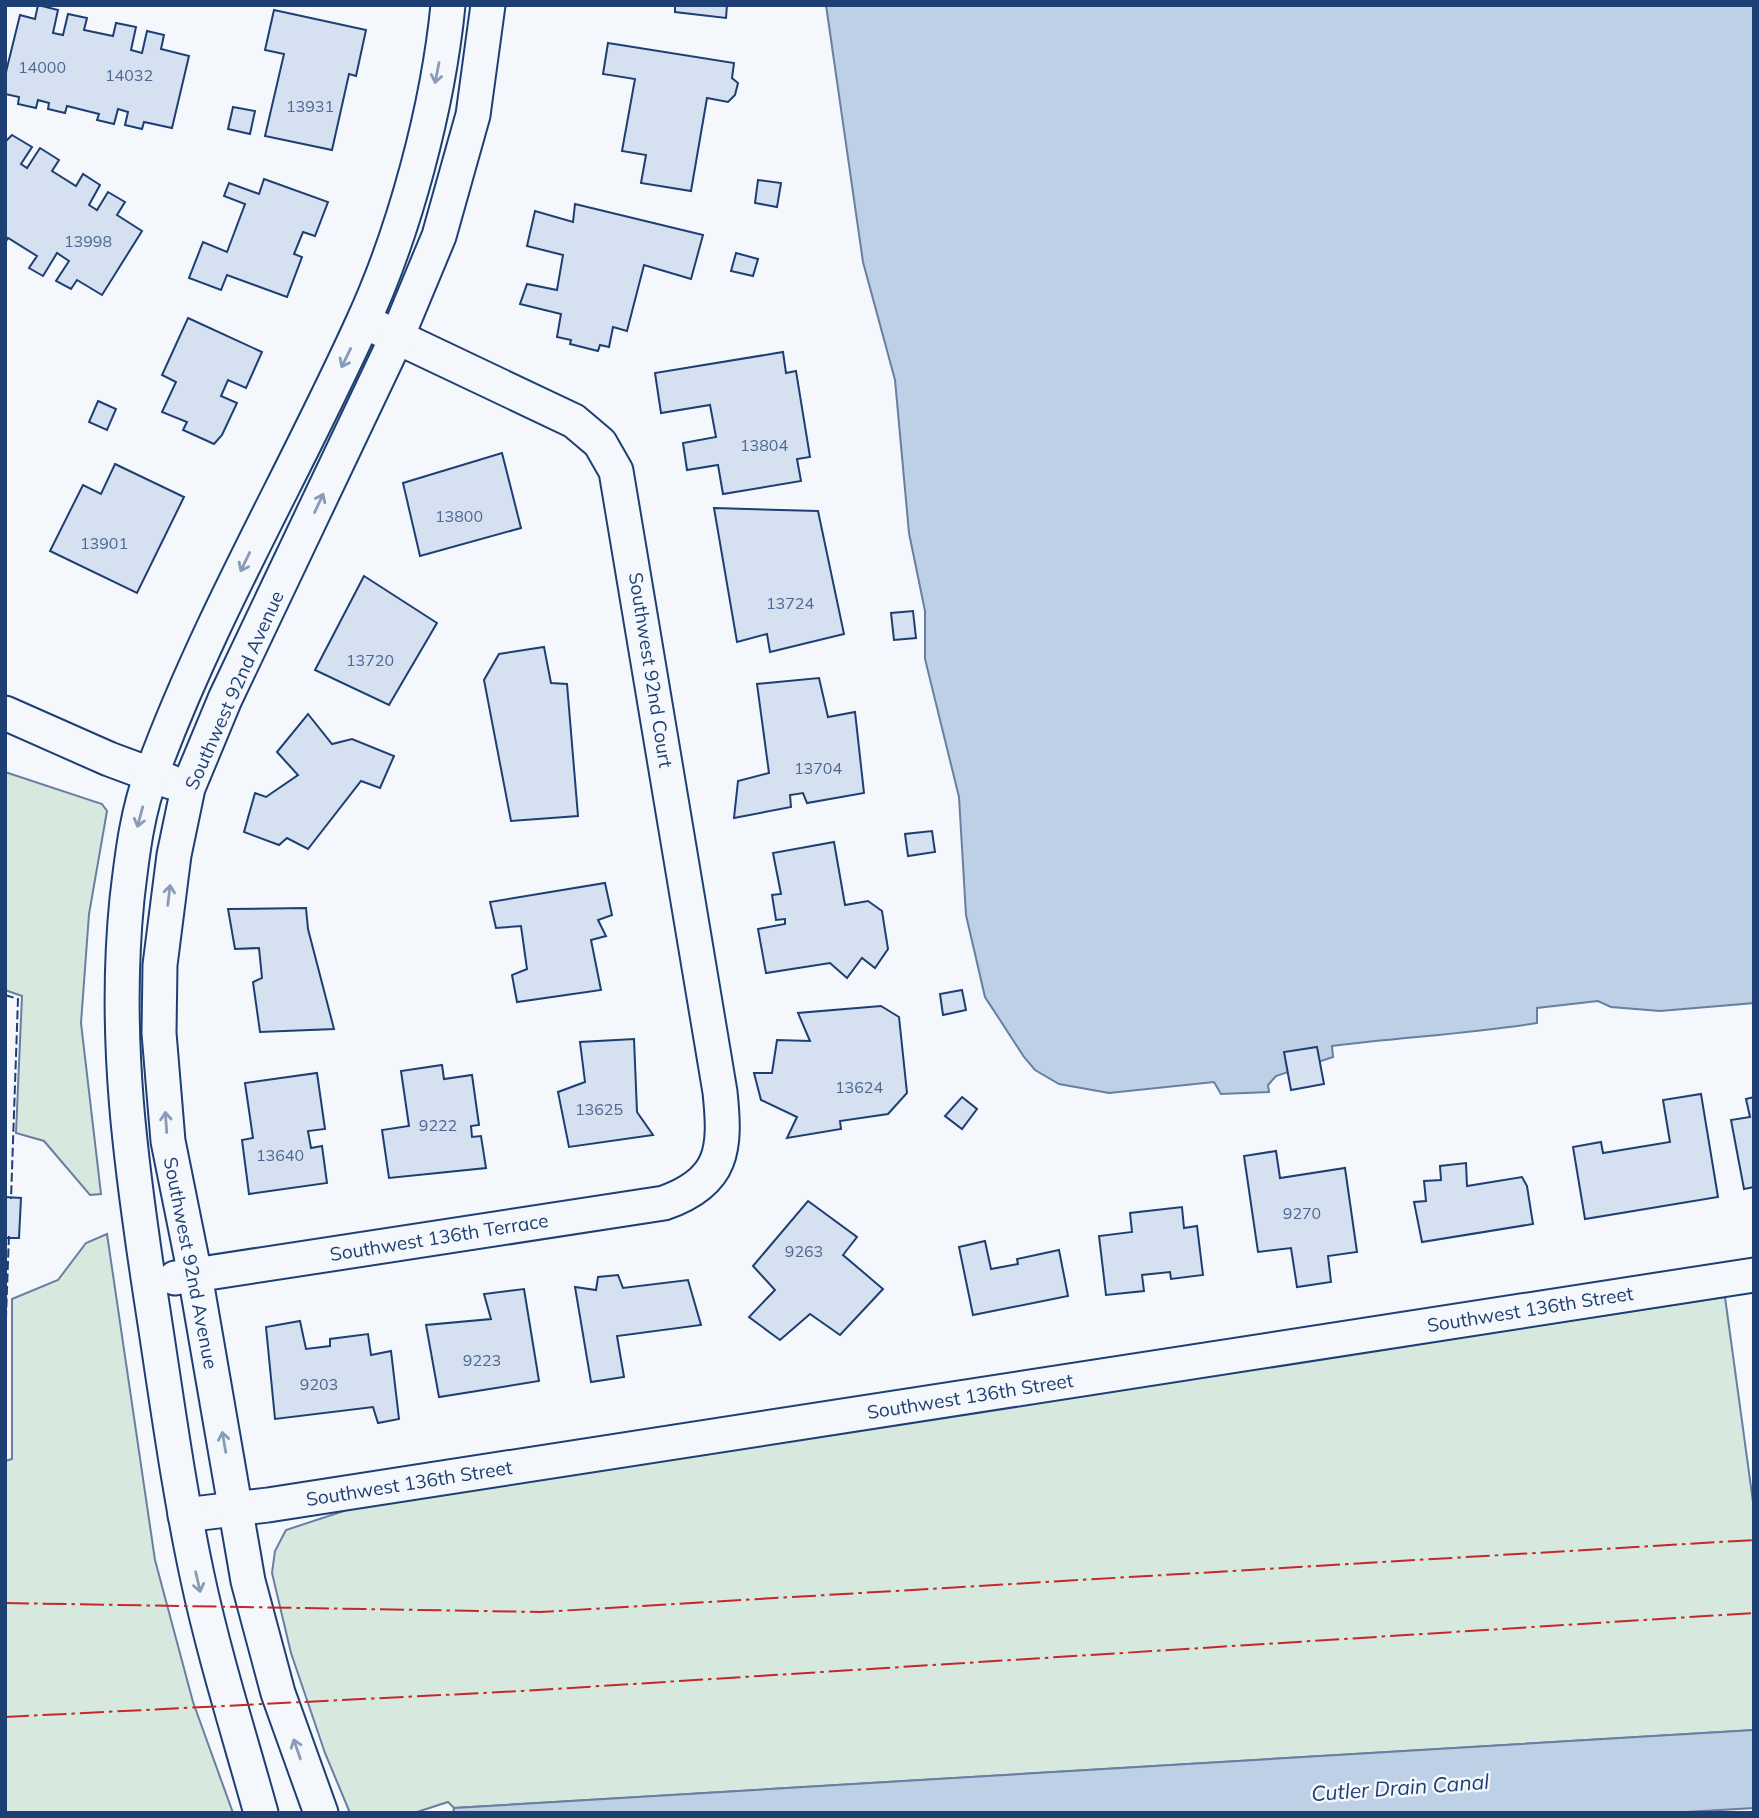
<svg xmlns="http://www.w3.org/2000/svg" width="1759" height="1818" viewBox="0 0 1759 1818" font-family="Mulish,sans-serif">
  <style>
    .green { fill: #d7e8df; stroke: #687fa3; stroke-width: 2 }
    .water { fill: #bed0e5; stroke: #687fa3; stroke-width: 2 }
    .building { fill: #d5e0f0; stroke: #1d3f73; stroke-width: 2 }
    .lines { fill: none; stroke-linecap: round; stroke-linejoin: round }
    .minor-casing { stroke: #1d3f73; stroke-width: 37 }
    .minor { stroke: #f4f7fb; stroke-width: 33 }
    .fence { stroke: #1d3f73; stroke-width: 2; stroke-dasharray: 9 3.5; stroke-linecap: butt }
    .power { stroke: #c62828; stroke-width: 2; stroke-dasharray: 24 5 3.5 5; stroke-linecap: butt }
    .oneway { stroke: #889bb7 }
    .labels { text-anchor: middle; dominant-baseline: central; stroke-width: 5; stroke-linejoin: round; paint-order: stroke }
    .number-label { font-size: 16px; fill: #4b6792 }
    .street-label { font-size: 19px; fill: #1d3f73; stroke: #f4f7fb }
    .water-label { font-size: 21px; font-style: italic; fill: #1d3f73; stroke: #f4f7fb }
  </style>
  <rect width="100%" height="100%" fill="#f4f7fb"/>
  <g class="green">
    <path d="M5,772L102,804L107,811L89,914L81,1023L101,1194L90,1195L44,1141L16,1133L22,996L5,990Z"/>
    <path d="M107,1234L155,1560L193,1702L233,1813H5V1461L12,1459V1299L58,1280L86,1243Z"/>
    <path d="M1725,1297L1754,1509V1730L454,1808L448,1802L414,1813H350L325,1753L291,1653L272,1573L275,1551L286,1530L356,1507Z"/>
  </g>
  <g class="water">
    <path d="M826,5H1754V1003L1660,1011L1611,1007L1598,1001L1537,1008V1023C1469,1034 1401,1037 1332,1046L1333,1057L1276,1076L1268,1085L1269,1092L1221,1094L1214,1082L1109,1093L1059,1084L1035,1070L1024,1057L985,997L966,915L959,797L925,659V611L909,533L895,380L863,262Z"/>
    <path d="M1754,1730V1808L1669,1813H453L454,1808Z"/>
  </g>
  <g class="building">
    <path d="M38,5L58,10L53,33L63,35L68,14L87,18L84,30L113,36L116,23L136,27L131,50L142,53L147,31L164,35L161,49L189,56L172,128L144,122L142,129L125,125L128,112L118,109L114,124L97,120L99,114L67,106L65,113L48,109L49,103L38,100L36,108L18,104L19,97L5,94V76L20,15L35,19Z"/>
    <path d="M675,5H727L726,18L675,12Z"/>
    <path d="M274,10L366,30L356,76L349,74L332,150L265,136L284,54L265,50Z"/>
    <path d="M608,43L734,63L732,78L738,83L735,95L728,102L707,98L691,191L641,183L646,155L622,151L635,79L603,74Z"/>
    <path d="M233,107L255,111L250,134L228,129Z"/>
    <path d="M12,135L32,147L21,164L27,168L40,148L59,160L52,171L76,186L83,174L100,185L89,205L97,210L108,192L125,202L117,215L142,231L102,295L77,280L71,289L56,281L69,261L57,253L43,276L29,268L37,256L8,238L5,243V142Z"/>
    <path d="M264,179L328,202L315,236L303,232L294,254L302,257L287,297L227,275L221,290L189,278L203,242L227,252L245,204L224,196L229,183L259,194Z"/>
    <path d="M758,180L781,183L777,207L755,203Z"/>
    <path d="M575,204L703,235L691,279L644,265L627,331L613,327L609,347L600,345L598,351L570,344L571,340L557,337L561,314L520,304L527,284L557,290L563,255L527,246L535,211L573,222Z"/>
    <path d="M736,253L758,259L753,276L731,271Z"/>
    <path d="M188,318L262,352L246,388L228,380L221,396L237,403L222,435L214,444L183,430L187,422L162,412L176,382L162,375Z"/>
    <path d="M783,352L786,373L796,371L810,457L797,459L801,481L723,494L718,465L687,470L683,443L716,437L710,405L661,413L655,373Z"/>
    <path d="M98,401L116,409L107,430L89,422Z"/>
    <path d="M502,453L521,528L420,556L403,483Z"/>
    <path d="M115,464L184,497L137,593L50,551L83,485L101,494Z"/>
    <path d="M714,508L818,511L844,634L770,652L767,634L737,642Z"/>
    <path d="M364,576L437,623L389,705L315,670Z"/>
    <path d="M913,611L916,638L894,640L891,613Z"/>
    <path d="M544,647L551,683L567,684L578,816L511,821L484,680L499,654Z"/>
    <path d="M819,678L828,717L855,712L864,793L807,803L803,793L790,795L791,807L734,818L738,781L769,773L757,684Z"/>
    <path d="M308,714L332,744L352,739L394,756L380,788L361,781L308,849L287,838L279,845L244,832L255,793L266,797L298,775L277,752Z"/>
    <path d="M932,831L935,852L908,856L905,834Z"/>
    <path d="M834,842L845,905L868,901L882,911L888,949L875,968L862,958L847,978L830,963L766,973L758,929L785,924V919L776,920L772,895L781,894L773,853Z"/>
    <path d="M605,883L612,915L598,920L606,936L591,940L601,990L517,1002L512,975L527,969L521,926L496,928L490,902Z"/>
    <path d="M306,908L308,929L334,1029L260,1032L253,982L262,978L259,948L235,949L228,909Z"/>
    <path d="M962,990L966,1010L943,1015L940,994Z"/>
    <path d="M881,1006L899,1017L907,1093L888,1114L840,1121L841,1129L787,1138L797,1117L761,1100L754,1073H772L777,1040L810,1041L798,1013Z"/>
    <path d="M634,1039L637,1112L653,1135L569,1147L558,1092L585,1082L580,1042Z"/>
    <path d="M1317,1047L1324,1084L1291,1090L1284,1052Z"/>
    <path d="M442,1065L444,1079L472,1075L479,1125L471,1126L472,1137L481,1136L486,1168L389,1178L382,1130L409,1126L401,1071Z"/>
    <path d="M317,1073L325,1129L308,1131L311,1148L322,1146L327,1183L249,1194L242,1140L253,1138L245,1083Z"/>
    <path d="M1701,1094L1718,1197L1585,1219L1573,1147L1601,1142L1603,1153L1670,1142L1663,1100Z"/>
    <path d="M962,1097L977,1109L962,1129L945,1116Z"/>
    <path d="M1754,1097V1187L1744,1189L1731,1120L1750,1117L1746,1099Z"/>
    <path d="M1276,1151L1280,1178L1345,1168L1357,1252L1328,1256L1331,1282L1297,1287L1291,1248L1258,1252L1244,1156Z"/>
    <path d="M1466,1163L1467,1186L1522,1177L1527,1186L1533,1224L1422,1242L1414,1202L1426,1201L1424,1181L1441,1180L1440,1166Z"/>
    <path d="M5,1197L21,1198L19,1238H5Z"/>
    <path d="M808,1201L857,1237L843,1255L883,1289L840,1335L810,1314L780,1340L749,1317L775,1290L753,1266Z"/>
    <path d="M1182,1207L1184,1228L1197,1226L1203,1275L1171,1279L1170,1272L1142,1275L1144,1291L1106,1295L1099,1236L1132,1232L1130,1213Z"/>
    <path d="M985,1241L991,1269L1018,1264L1017,1259L1059,1250L1068,1296L973,1315L959,1247Z"/>
    <path d="M618,1275L623,1288L688,1280L701,1325L617,1336L624,1377L591,1382L575,1287L596,1290L598,1277Z"/>
    <path d="M524,1289L539,1381L439,1397L426,1325L491,1319L484,1294Z"/>
    <path d="M300,1321L306,1349L330,1346V1339L368,1334L371,1355L391,1351L399,1419L378,1423L373,1407L275,1419L266,1327Z"/>
  </g>
  <g class="lines">
    <g class="minor-casing">
      <g id="minor">
        <path d="M5,713L109,759L171,782"/>
        <path d="M175,1278L664,1203C724,1182 726,1149 720,1092L616,471L600,443L574,421L378,328"/>
        <path d="M185,1515L268,1505L1754,1275"/>
        <path d="M261,1813C239,1734 214,1655 197,1575C178,1486 166,1394 152,1304C131,1167 113,1038 127,899C132,856 137,811 153,770C210,616 294,474 362,324C405,231 438,107 448,5"/>
        <path d="M321,1813L278,1693L248,1581L195,1275L168,1141L159,1033L160,965L174,855L188,788L225,699L397,337L439,236L473,115L488,5"/>
      </g>
    </g>
    <use href="#minor" class="minor"/>
    <g class="fence">
      <path d="M5,995L18,999L11,1199"/>
      <path d="M5,1345L9,1234"/>
    </g>
    <g class="power">
      <path d="M5,1603L540,1612L1754,1540"/>
      <path d="M5,1717L522,1691L1754,1613"/>
    </g>
  </g>
  <defs><path id="oneway-shaft" d="M-6 0H5M1.5-3L5.5 0L1.5 3" fill="none" stroke-width="1.6" stroke-linecap="round" stroke-linejoin="round" transform="scale(1.75)"/></defs>
  <g class="oneway">
    <use href="#oneway-shaft" transform="translate(437 73) rotate(101)"/>
    <use href="#oneway-shaft" transform="translate(346 358) rotate(116)"/>
    <use href="#oneway-shaft" transform="translate(319 503) rotate(-65)"/>
    <use href="#oneway-shaft" transform="translate(245 562) rotate(116)"/>
    <use href="#oneway-shaft" transform="translate(140 817) rotate(105)"/>
    <use href="#oneway-shaft" transform="translate(169 895) rotate(-83)"/>
    <use href="#oneway-shaft" transform="translate(166 1122) rotate(-94)"/>
    <use href="#oneway-shaft" transform="translate(224 1442) rotate(-100)"/>
    <use href="#oneway-shaft" transform="translate(198 1582) rotate(77)"/>
    <use href="#oneway-shaft" transform="translate(297 1749) rotate(-109)"/>
  </g>
  <g class="labels">
    <g class="number-label">
      <text x="42" y="67">14000</text>
      <text x="129" y="75">14032</text>
      <text x="310" y="106">13931</text>
      <text x="88" y="241">13998</text>
      <text x="764" y="445">13804</text>
      <text x="459" y="516">13800</text>
      <text x="104" y="543">13901</text>
      <text x="790" y="603">13724</text>
      <text x="370" y="660">13720</text>
      <text x="818" y="768">13704</text>
      <text x="859" y="1087">13624</text>
      <text x="599" y="1109">13625</text>
      <text x="438" y="1125">9222</text>
      <text x="280" y="1155">13640</text>
      <text x="1302" y="1213">9270</text>
      <text x="804" y="1251">9263</text>
      <text x="482" y="1360">9223</text>
      <text x="319" y="1384">9203</text>
    </g>
    <g class="street-label">
      <text transform="translate(651 670) rotate(81)">Southwest 92nd Court</text>
      <text transform="translate(234 690) rotate(-66)">Southwest 92nd Avenue</text>
      <text transform="translate(439 1237) rotate(-9)">Southwest 136th Terrace</text>
      <text transform="translate(191 1263) rotate(79)">Southwest 92nd Avenue</text>
      <text transform="translate(1530 1309) rotate(-9)">Southwest 136th Street</text>
      <text transform="translate(970 1396) rotate(-9)">Southwest 136th Street</text>
      <text transform="translate(409 1483) rotate(-9)">Southwest 136th Street</text>
    </g>
    <g class="water-label">
      <text transform="translate(1400 1787) rotate(-4)">Cutler Drain Canal</text>
    </g>
  </g>
  <rect width="1759" height="1818" fill="none" stroke="#1d3f73" stroke-width="14"/>
</svg>
